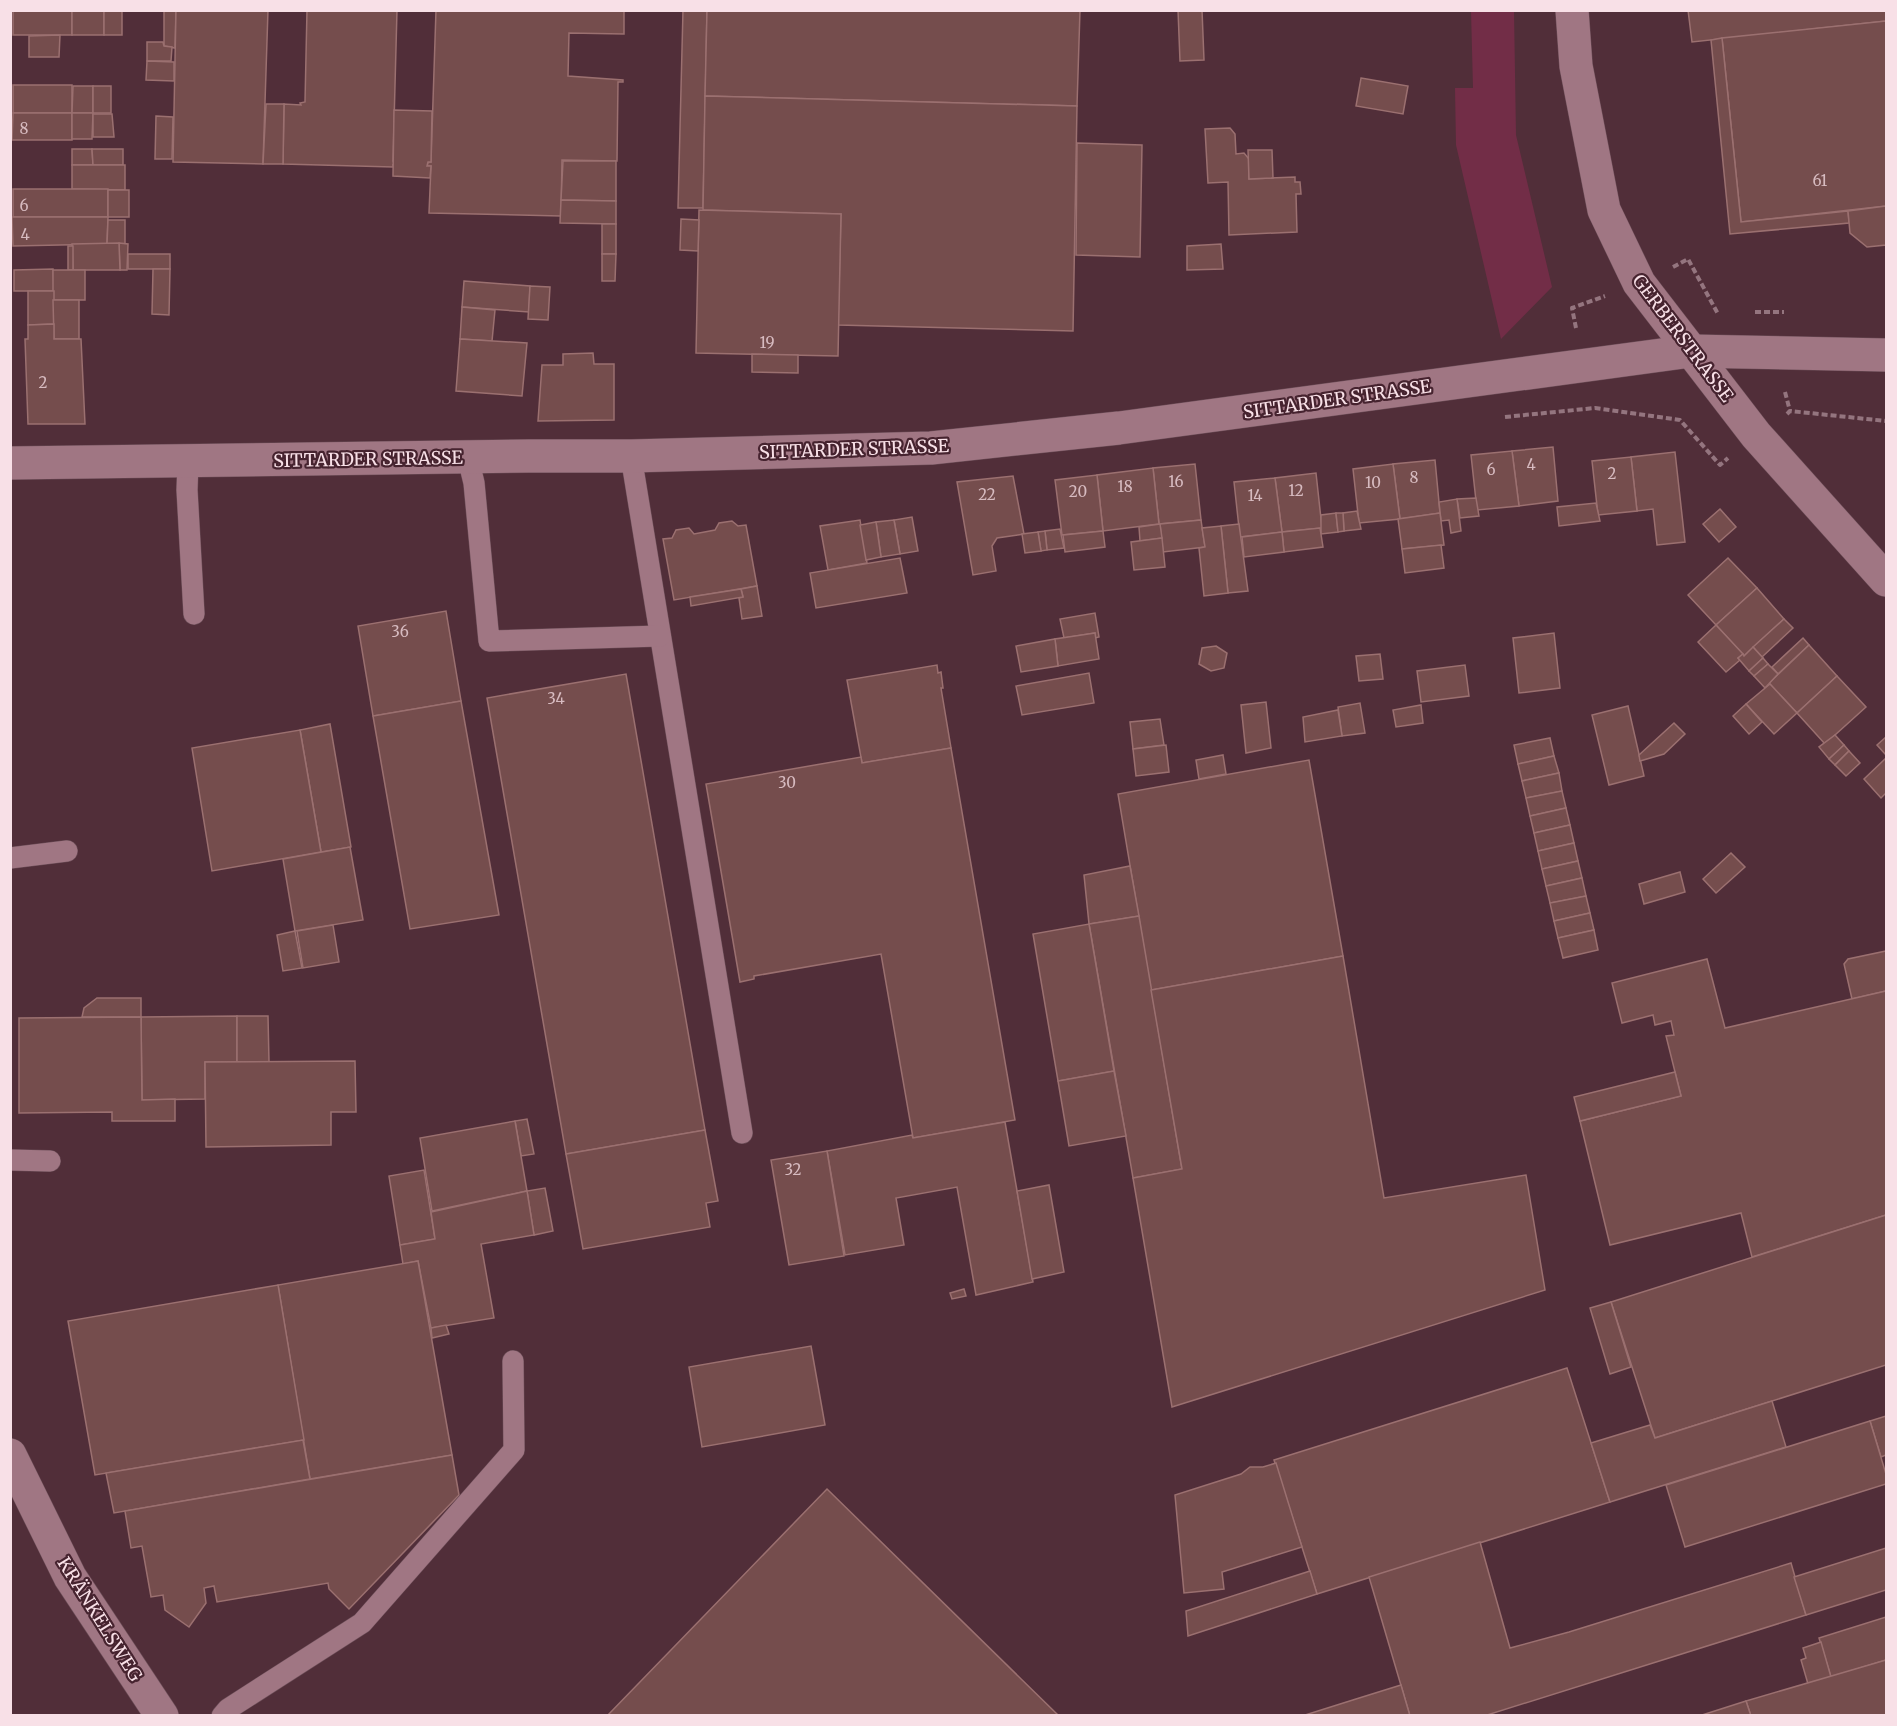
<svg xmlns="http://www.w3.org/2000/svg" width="1897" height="1726" viewBox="0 0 1897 1726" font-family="Merriweather,serif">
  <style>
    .green { fill: #722d47 }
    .building { fill: #754d4d; stroke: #9b7070; stroke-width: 1.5 }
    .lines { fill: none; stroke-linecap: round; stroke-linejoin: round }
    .lane-casing { stroke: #6c4e58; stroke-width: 22 }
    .street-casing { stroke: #6c4e58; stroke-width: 34 }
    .secondary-casing { stroke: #6c4e58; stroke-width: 34 }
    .path { stroke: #94757f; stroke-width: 4; stroke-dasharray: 6 3; stroke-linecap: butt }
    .lane { stroke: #a07683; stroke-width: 21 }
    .street { stroke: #a07683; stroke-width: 33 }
    .secondary { stroke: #a07683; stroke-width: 33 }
    .labels { text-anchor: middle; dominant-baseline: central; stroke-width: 4.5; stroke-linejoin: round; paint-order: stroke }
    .number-label { font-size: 15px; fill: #d7bbc0 }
    .street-label { font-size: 18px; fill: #f8e0e7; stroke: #46232f }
  </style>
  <rect width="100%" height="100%" fill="#512e39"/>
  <path class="green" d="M1471,11H1514L1516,135L1552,287L1501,339L1456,145L1455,88H1473Z"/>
  <g class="building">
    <rect x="13" y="10" width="59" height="25"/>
    <rect x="72" y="10" width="32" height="25"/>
    <rect x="104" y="10" width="18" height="25"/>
    <path d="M164,10H176L175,48L164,46Z"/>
    <path d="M176,10H268L263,164L173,162Z"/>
    <path d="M307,10H397L393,161L395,166L393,165V167L283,164L284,104L301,105L300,103L305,102Z"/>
    <path d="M436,10H624V34L569,33L568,76L623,80V82H618L617,161L562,160L561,216L429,213L431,166H427L428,162H431Z"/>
    <path d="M683,10H707L703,208H678Z"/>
    <path d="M707,10H1080L1077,106L705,96Z"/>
    <path d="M1178,10H1202L1204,60L1180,61Z"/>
    <path d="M1688,10H1886V21L1692,42Z"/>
    <path d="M1886,21V206L1741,222L1722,38Z"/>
    <path d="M60,35L59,57H29V36Z"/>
    <path d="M1722,38L1741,222L1848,211L1849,223L1730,234L1711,40Z"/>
    <path d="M147,42H163L164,46L172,47L171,61H147Z"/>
    <path d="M147,61L174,62V81L146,80Z"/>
    <path d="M1361,78L1408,86L1403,114L1356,106Z"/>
    <rect x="13" y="85" width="59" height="28"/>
    <path d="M73,86H93V113H72Z"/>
    <rect x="93" y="86" width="18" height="27"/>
    <path d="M705,96L1077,106L1073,331L838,325L841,214L703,210Z"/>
    <path d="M266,104H284L283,164H263Z"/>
    <path d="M394,110L432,111L431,162H428L427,166H431L430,178L393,176Z"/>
    <path d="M13,113H72V140H12Z"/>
    <path d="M72,113H93L92,139H72Z"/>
    <path d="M93,114H112L114,137H93Z"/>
    <path d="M156,116L173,117L172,159H155Z"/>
    <path d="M1230,128L1235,134L1236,154L1244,153L1249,159V179L1295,177V182H1300L1301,194H1296L1297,232L1229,235L1228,182L1208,183L1205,129Z"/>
    <path d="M1077,143L1142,145L1140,257L1076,255Z"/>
    <path d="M72,149H92L93,165H72Z"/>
    <path d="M92,149H123V165H93Z"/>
    <path d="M1248,150H1272L1273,178L1249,179Z"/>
    <path d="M563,161H616V201L561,200Z"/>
    <path d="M72,165H125V190L72,189Z"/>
    <rect x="13" y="189" width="95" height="28"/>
    <rect x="108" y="190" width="21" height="27"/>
    <path d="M561,200L616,201V224L560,223Z"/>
    <path d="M1886,206V245L1867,247L1850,233L1848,211Z"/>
    <path d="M699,210L841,214L838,356L696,353Z"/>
    <path d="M12,217H108L107,244L13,246Z"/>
    <path d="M681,219L699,220L698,251L680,250Z"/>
    <path d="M108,220H125V244H107Z"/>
    <rect x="602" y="224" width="14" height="30"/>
    <path d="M119,243L128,244L127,270H120Z"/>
    <path d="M119,243L120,270H73L72,244Z"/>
    <path d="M1221,244L1223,269L1187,270V246Z"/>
    <rect x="68" y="246" width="5" height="24"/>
    <rect x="128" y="254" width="42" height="15"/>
    <path d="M602,254H616L615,281H602Z"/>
    <path d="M53,269L54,291H14V270Z"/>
    <path d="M153,269H170L169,315L152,314Z"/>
    <rect x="53" y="270" width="32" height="30"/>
    <path d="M464,281L530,286L529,312L462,307Z"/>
    <path d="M530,286L550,287L548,320L528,319Z"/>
    <path d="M28,291H54V324L28,325Z"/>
    <path d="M53,300H79V339H54Z"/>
    <path d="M462,307L495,310L492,341L460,339Z"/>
    <path d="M54,324V339H81L85,424H28L25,339H28V325Z"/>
    <path d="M460,339L527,343L522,396L456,391Z"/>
    <path d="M593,353L594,364H614V420L538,421L542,365H563V354Z"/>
    <path d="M752,354L798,355V373L752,372Z"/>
    <path d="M1553,447L1558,501L1519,506L1512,451Z"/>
    <path d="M1512,451L1519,506L1477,510L1471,455Z"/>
    <path d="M1675,452L1685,542L1657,545L1653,509L1637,511L1631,457Z"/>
    <path d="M1631,457L1637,511L1598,515L1592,461Z"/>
    <path d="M1435,460L1440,513L1400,519L1393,464Z"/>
    <path d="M1195,464L1201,520L1159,524L1153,468Z"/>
    <path d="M1393,464L1400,519L1359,523L1353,469Z"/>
    <path d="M1153,468L1159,524L1103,531L1097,475Z"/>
    <path d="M1316,473L1322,528L1282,532L1275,478Z"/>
    <path d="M1097,475L1103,531L1062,535L1055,480Z"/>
    <path d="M1013,476L1024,534L997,538L992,546L996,571L973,575L957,482Z"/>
    <path d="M1275,478L1282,532L1240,537L1234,482Z"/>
    <path d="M1476,498L1479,516L1460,518L1457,499Z"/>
    <path d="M1457,499L1461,531L1451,533L1449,520L1441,521L1439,502Z"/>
    <path d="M1596,503L1600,521L1559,526L1557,507Z"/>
    <path d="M1720,509L1736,527L1719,542L1703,524Z"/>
    <path d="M1357,511L1361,529L1344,531L1343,513Z"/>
    <path d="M1336,513L1338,532L1321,534V515Z"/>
    <path d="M1336,513H1343L1344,531L1338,532Z"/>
    <path d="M1440,513L1444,545L1402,549L1398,519Z"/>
    <path d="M912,517L918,551L900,554L894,520Z"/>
    <path d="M860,520L867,563L828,570L820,526Z"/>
    <path d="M894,520L900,554L881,557L876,522Z"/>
    <path d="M1201,520L1205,547L1163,552L1160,524Z"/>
    <path d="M732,521L738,526L746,525L757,586L674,600L663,539L672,538L676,530L689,528L694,534L715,530L719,523Z"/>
    <path d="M876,522L881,557L866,560L860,525Z"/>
    <path d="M1160,524L1162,538L1140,541L1139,527Z"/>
    <path d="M1239,524L1248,591L1228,593L1221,526Z"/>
    <path d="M1221,526L1228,593L1204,596L1199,548L1205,547L1202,528Z"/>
    <path d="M1320,528L1323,547L1284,552L1282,532Z"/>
    <path d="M1060,529L1064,548L1047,550L1045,531Z"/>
    <path d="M1045,531L1047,550L1041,551L1038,532Z"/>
    <path d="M1103,531L1105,547L1065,552L1063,535Z"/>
    <path d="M1038,532L1041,551L1025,553L1022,534Z"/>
    <path d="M1282,532L1284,552L1244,557L1242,537Z"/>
    <path d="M1162,538L1165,567L1134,570L1131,542Z"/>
    <path d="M1441,545L1444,568L1405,573L1402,549Z"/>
    <path d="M900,558L907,593L816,608L810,573Z"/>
    <path d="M1728,558L1757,588L1716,625L1688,595Z"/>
    <path d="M757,586L762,616L742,619L739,598L743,597L741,589Z"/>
    <path d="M1757,588L1784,619L1744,656L1716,625Z"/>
    <path d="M741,589L743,597L691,606L690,597Z"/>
    <path d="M446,611L461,701L373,716L358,626Z"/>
    <path d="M1095,613L1099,637L1095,638V633L1064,638L1060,619Z"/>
    <path d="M1784,619L1793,628L1762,657L1753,647Z"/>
    <path d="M1716,625L1743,654L1738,658L1740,660L1726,672L1698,642Z"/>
    <path d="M1095,633L1099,659L1058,666L1055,639Z"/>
    <path d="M1554,633L1560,688L1519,693L1513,638Z"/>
    <path d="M1803,638L1809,645L1778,674L1772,667Z"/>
    <path d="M1055,639L1058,666L1021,672L1016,646Z"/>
    <path d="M1809,645L1837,676L1797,713L1769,683Z"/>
    <path d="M1216,646L1227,653L1224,668L1211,671L1199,664L1202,648Z"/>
    <path d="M1753,647L1763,658L1749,671L1738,658L1743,654L1744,656Z"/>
    <path d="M1380,654L1383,679L1359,681L1356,656Z"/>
    <path d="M1763,658L1768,664L1754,676L1749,671Z"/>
    <path d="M1768,664L1778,674L1765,688L1754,676Z"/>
    <path d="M937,665L938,673L941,672L943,688H941L951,748L862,763L847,680Z"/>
    <path d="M1465,665L1469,696L1421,702L1417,671Z"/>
    <path d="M1089,673L1094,703L1022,715L1016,686Z"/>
    <path d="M626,674L705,1130L566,1154L487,698Z"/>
    <path d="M1837,676L1866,707L1825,744L1797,713Z"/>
    <path d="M1770,684L1797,713L1774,734L1746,704Z"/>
    <path d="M461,701L499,915L410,929L373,716Z"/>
    <path d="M1266,702L1271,748L1246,753L1241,705Z"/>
    <path d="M1360,703L1365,733L1342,736L1338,707Z"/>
    <path d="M1746,704L1762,722L1749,734L1733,716Z"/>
    <path d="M1421,705L1423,723L1396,727L1393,710Z"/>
    <path d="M1628,706L1644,776L1609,785L1592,715Z"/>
    <path d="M1338,710L1342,736L1305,742L1303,717Z"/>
    <path d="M1160,719L1164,745L1133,749L1130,722Z"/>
    <path d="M1674,723L1685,734L1664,754L1640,761L1639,755Z"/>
    <path d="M330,724L351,847L321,852L300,730Z"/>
    <path d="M300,730L321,852L212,871L192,748Z"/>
    <path d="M1835,735L1844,745L1829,759L1819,747Z"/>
    <path d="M1886,737V755L1877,745Z"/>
    <path d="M1550,738L1554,756L1518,764L1514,745Z"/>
    <path d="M1166,745L1169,772L1136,776L1133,749Z"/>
    <path d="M1844,745L1849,751L1835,765L1829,759Z"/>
    <path d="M951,748L1015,1120L913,1138L881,954L754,976V979L740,982L706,784L861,757L862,763Z"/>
    <path d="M1849,751L1860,763L1846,776L1835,765Z"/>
    <path d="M1223,755L1226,774L1199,779L1196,760Z"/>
    <path d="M1554,756L1559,773L1522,781L1518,764Z"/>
    <path d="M1886,758V793L1881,798L1864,779Z"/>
    <path d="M1309,760L1343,956L1151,990L1118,794Z"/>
    <path d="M1559,773L1562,791L1526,798L1522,781Z"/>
    <path d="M1562,791L1566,808L1530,816L1526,798Z"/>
    <path d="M1566,808L1570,825L1534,833L1530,816Z"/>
    <path d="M1570,825L1574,843L1538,851L1534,833Z"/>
    <path d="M1574,843L1578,861L1542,869L1538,851Z"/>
    <path d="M350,847L363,920L295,931L283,859Z"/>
    <path d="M1731,853L1745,867L1716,893L1703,879Z"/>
    <path d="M1578,861L1582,878L1546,886L1542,869Z"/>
    <path d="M1130,866L1139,916L1089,924L1084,875Z"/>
    <path d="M1680,872L1685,892L1644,904L1639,884Z"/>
    <path d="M1582,878L1586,896L1550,903L1546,886Z"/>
    <path d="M1586,896L1590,913L1554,921L1550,903Z"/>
    <path d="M1590,913L1594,930L1558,938L1554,921Z"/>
    <path d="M1139,916L1182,1169L1133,1178L1089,924Z"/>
    <path d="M1089,924L1114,1071L1058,1081L1033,934Z"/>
    <path d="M333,925L339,962L303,968L297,931Z"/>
    <path d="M1594,930L1598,950L1563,958L1558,938Z"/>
    <path d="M295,931L302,968L283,971L277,935Z"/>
    <path d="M1886,951V991L1852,999L1844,964L1848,959Z"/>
    <path d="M1343,956L1384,1198L1526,1175L1545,1290L1172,1407L1133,1178L1182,1169L1151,990Z"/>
    <path d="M1707,959L1725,1028L1886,991V1215L1752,1257L1741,1213L1610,1245L1580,1121L1681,1096L1666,1036L1674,1035L1671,1021L1655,1025L1653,1015L1622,1023L1612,983Z"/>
    <path d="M97,998H141V1017H82L84,1008Z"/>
    <path d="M237,1016V1062H205V1099L142,1100L141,1017Z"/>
    <path d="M237,1016H268L269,1062H237Z"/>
    <path d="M141,1017L142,1100L175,1099V1121H112V1112L19,1113V1018Z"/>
    <path d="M355,1061L356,1112H331V1145L206,1147L205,1062Z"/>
    <path d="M1114,1071L1126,1136L1069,1146L1058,1081Z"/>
    <path d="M1675,1072L1681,1096L1580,1121L1574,1097Z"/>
    <path d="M527,1119L534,1154L521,1156L515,1121Z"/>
    <path d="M515,1121L527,1191L432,1211L420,1138Z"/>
    <path d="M1005,1122L1033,1282L976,1295L957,1187L896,1198L904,1245L845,1255L827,1151L912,1135L913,1138Z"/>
    <path d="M705,1130L718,1201L706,1203L710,1227L583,1249L566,1154Z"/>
    <path d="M827,1151L844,1256L789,1265L771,1160Z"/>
    <path d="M424,1170L435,1239L400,1245L389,1176Z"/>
    <path d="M1049,1185L1064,1272L1032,1279L1017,1191Z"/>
    <path d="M545,1188L553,1231L534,1235L527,1191Z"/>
    <path d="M527,1191L534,1235L481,1244L494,1318L431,1328L418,1261L403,1264L400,1245L435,1239L431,1212Z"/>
    <path d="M1886,1215V1365L1655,1438L1611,1302Z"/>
    <path d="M418,1261L452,1455L310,1479L278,1285Z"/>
    <path d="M278,1285L304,1440L95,1475L68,1321Z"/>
    <path d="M964,1289L966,1296L952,1299L950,1293Z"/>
    <path d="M1611,1302L1631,1367L1610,1374L1590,1308Z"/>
    <path d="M446,1325L449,1334L432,1338L431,1328Z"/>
    <path d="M811,1346L825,1425L702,1447L689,1367Z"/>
    <path d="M1567,1368L1610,1502L1317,1594L1274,1460Z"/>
    <path d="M1772,1401L1786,1447L1610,1502L1591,1443L1650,1425L1655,1438Z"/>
    <path d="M1886,1416V1455L1881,1457L1870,1421Z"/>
    <path d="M1870,1421L1886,1474V1484L1685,1547L1666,1485Z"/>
    <path d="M303,1440L310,1479L114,1513L106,1473Z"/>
    <path d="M452,1455L459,1495L349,1609L329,1589L328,1583L217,1602L214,1586L204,1588L206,1603L189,1627L165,1610L163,1595L151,1597L142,1546L131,1548L125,1511Z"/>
    <path d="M1276,1463L1302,1547L1222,1572L1224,1589L1184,1593L1175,1495L1241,1474L1250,1467H1263Z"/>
    <path d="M827,1489L1059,1716H607Z"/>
    <path d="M1480,1542L1510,1648L1569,1632L1791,1563L1806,1615L1484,1716H1410L1369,1577Z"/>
    <path d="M1886,1548V1590L1806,1615L1794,1577Z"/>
    <path d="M1310,1571L1317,1594L1188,1636L1186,1611Z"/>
    <path d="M1886,1617V1660L1831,1677L1819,1638Z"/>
    <path d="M1821,1642L1831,1677L1808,1684L1801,1660L1806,1658L1803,1648Z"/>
    <path d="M1886,1660V1716H1751L1746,1701Z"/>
    <path d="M1401,1685L1410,1716H1302L1356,1699Z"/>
    <path d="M1746,1701L1751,1716H1699Z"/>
  </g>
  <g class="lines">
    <g class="lane-casing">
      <g id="lane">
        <path d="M631,456L742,1133"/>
        <path d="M468,458L474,483L489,641L660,636"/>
        <path d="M188,462L187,490L194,614"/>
        <path d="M10,858L67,851"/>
        <path d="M10,1160L50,1161"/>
        <path d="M222,1716L228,1709L362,1623L514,1450L513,1361"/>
      </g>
    </g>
    <g class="street-casing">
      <path id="street" d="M10,1455L70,1577L162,1716"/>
    </g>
    <g class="secondary-casing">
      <g id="secondary">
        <path d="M1572,10L1576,66L1604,210L1639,283L1756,435L1886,580"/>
        <path d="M10,463L529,456H631L931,448L1119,428L1691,351L1886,355"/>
      </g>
    </g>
    <g class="path">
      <path d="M1673,267L1688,259L1718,314"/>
      <path d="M1755,312H1784"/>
      <path d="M1576,328L1572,308L1605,296"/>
      <path d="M1785,392L1790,411"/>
      <path d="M1787,414L1790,411L1886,421"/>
      <path d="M1505,417L1595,408L1680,420L1720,465L1728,458"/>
    </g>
    <use href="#lane" class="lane"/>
    <use href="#street" class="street"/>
    <use href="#secondary" class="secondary"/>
  </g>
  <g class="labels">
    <g class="number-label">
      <text x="24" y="128">8</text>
      <text x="1820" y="180">61</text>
      <text x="24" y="205">6</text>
      <text x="25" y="234">4</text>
      <text x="767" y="342">19</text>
      <text x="43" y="382">2</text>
      <text x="1531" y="464">4</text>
      <text x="1491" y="469">6</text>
      <text x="1612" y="473">2</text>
      <text x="1414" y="477">8</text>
      <text x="1176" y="481">16</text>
      <text x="1373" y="482">10</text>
      <text x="1125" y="486">18</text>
      <text x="1296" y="490">12</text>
      <text x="1078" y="491">20</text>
      <text x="987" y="494">22</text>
      <text x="1255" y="495">14</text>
      <text x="400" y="631">36</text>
      <text x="556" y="698">34</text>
      <text x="787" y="782">30</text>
      <text x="793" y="1169">32</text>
    </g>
    <g class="street-label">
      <text transform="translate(1683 338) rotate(53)">GERBERSTRASSE</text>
      <text transform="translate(1337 399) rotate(-8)">SITTARDER STRASSE</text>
      <text transform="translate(854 449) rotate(-2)">SITTARDER STRASSE</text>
      <text transform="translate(368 459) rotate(-1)">SITTARDER STRASSE</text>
      <text transform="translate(100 1619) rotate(58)">KRÄNKELSWEG</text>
    </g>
  </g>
  <rect width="1897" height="1726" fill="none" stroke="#f8e0e7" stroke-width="24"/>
</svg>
